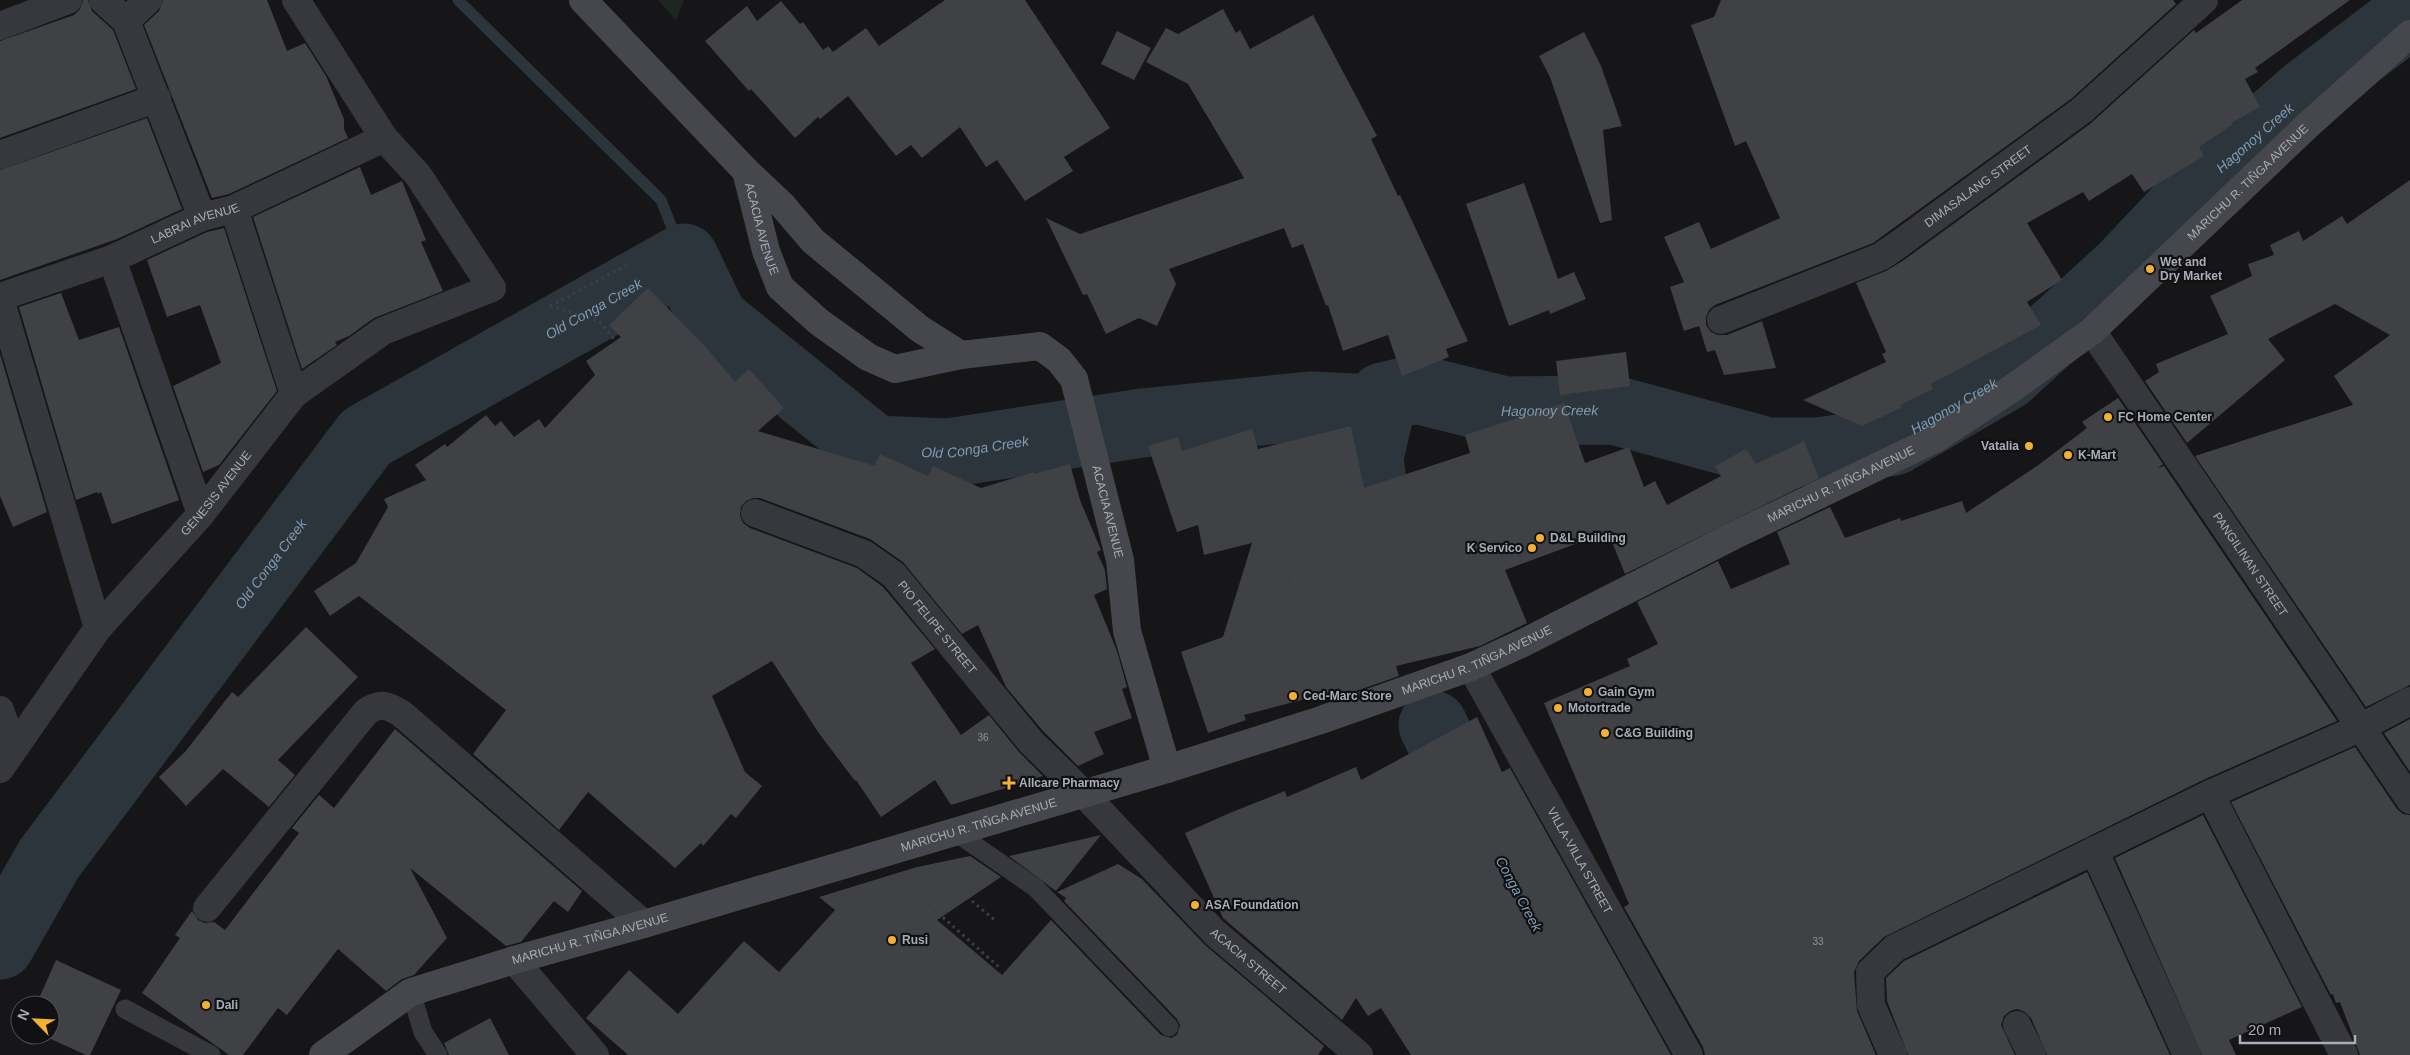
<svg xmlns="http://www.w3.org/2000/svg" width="2410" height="1055" viewBox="0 0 2410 1055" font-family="Arial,sans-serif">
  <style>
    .green { fill: #1e261f }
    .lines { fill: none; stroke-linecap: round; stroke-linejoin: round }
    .stream { stroke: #2c353c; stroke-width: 11 }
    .river { stroke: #2c353c; stroke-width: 69 }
    .building { fill: #404145 }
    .path { stroke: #3d3f44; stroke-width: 3; stroke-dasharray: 2.5 4; stroke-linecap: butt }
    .lane { stroke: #37383d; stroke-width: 19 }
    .street { stroke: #37383d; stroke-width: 28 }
    .secondary { stroke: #45474d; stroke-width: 28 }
    .poi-dot { fill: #f2b134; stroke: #111113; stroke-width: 2 }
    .labels { text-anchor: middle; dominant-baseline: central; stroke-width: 4.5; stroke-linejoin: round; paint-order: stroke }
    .number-label { font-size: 10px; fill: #8e929b }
    .street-label { font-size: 12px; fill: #a8adb8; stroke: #111113 }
    .poi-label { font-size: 12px; font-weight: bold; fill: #a8adb8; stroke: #111113; text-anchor: start }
    .water-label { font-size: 14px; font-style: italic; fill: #7f9bb3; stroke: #111113 }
  </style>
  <rect width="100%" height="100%" fill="#161618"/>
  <path class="green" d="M658,0H684L676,20Z"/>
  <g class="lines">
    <path class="stream" d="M458,0L661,200L684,258"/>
    <g class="river">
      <path id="s1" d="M1385,579L1380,556L1369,457L1383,397L1416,389L1505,411L1614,410L1768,452H1819L1894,441L2006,376L2124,268L2208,179L2306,93L2410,14"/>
      <path d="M1433,725L1481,824"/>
      <path id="s2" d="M0,945L49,859L366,437L684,258L714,320L875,450L948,453L1142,423L1310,406L1379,409"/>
    </g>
  </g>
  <g class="building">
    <path d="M83,0H88L92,11L113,30L136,89L0,138V41L74,15L80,9Z"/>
    <path d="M163,0H267L287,51L305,43L326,76L344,119V129L348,138L229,194L212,198L144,25L159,11Z"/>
    <path d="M945,0H1025L1110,128L1064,157L1073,171L1025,201L997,160L986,167L960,127L922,158L911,145L896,156L848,96L820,119L818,117L795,138L751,89L749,91L705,41L747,6L757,21L781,1L800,24L803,22L823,50L828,46L833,52L866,28L879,46Z"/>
    <path d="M1721,0H2173L2176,4L2071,99L1873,243L1715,305L1709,310L1706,317V325L1711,332L1718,335H1727L1762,321L1776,368L1724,375L1715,350L1707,352L1699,326L1684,331L1670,287L1684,282L1664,237L1699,222L1711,249L1780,218L1746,141L1735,146L1691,25L1714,17Z"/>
    <path d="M2242,0H2350L2255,68L2258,72L2245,79L2260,107L2231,123L2232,125L2199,147L2204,156L2144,192L2132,174L2089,201L2083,192L2027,223L2062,280L2027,302L2041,325L1931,384L1933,389L1900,405L1901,408L1862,426L1803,400L1886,362L1882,354L1886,352L1856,283L1886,271L1904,260L2090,124L2194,30L2196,33Z"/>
    <path d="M1223,9L1236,33L1240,30L1250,49L1313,15L1377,136L1371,139L1398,196L1400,195L1468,341L1446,349L1449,357L1402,376L1388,335L1343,351L1328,305L1326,306L1303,244L1292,248L1284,228L1169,269L1176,284L1157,326L1139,318L1106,334L1087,294L1083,295L1046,218L1080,234L1244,178L1188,84L1146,62L1166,28L1178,34Z"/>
    <path d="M1117,31L1151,48L1134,80L1101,64Z"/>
    <path d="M1584,32L1601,66L1622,126L1603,130L1612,220L1600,223L1550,77L1539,56Z"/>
    <path d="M147,118L182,209L117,239L0,280V170Z"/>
    <path d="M360,167L371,195L402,181L426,240L421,242L443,291L374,318L349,336L335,342L337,345L302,369L253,217Z"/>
    <path d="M2410,180V685L2366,707L2195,456L2353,405L2334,376L2390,335L2335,304L2268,339L2285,360L2187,443L2145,381L2159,372L2156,364L2228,334L2210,296L2252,276L2248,264L2274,255L2270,245L2299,231L2303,241L2342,216L2347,224Z"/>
    <path d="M1524,183L1558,279L1574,272L1586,299L1550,314L1549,310L1509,326L1466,204Z"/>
    <path d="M224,228L277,391L219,465L203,472L173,386L221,363L200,305L167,317L147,260L207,232Z"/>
    <path d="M648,288L704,345L735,382L749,369L784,408L758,431L875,466L880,454L928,476L933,466L981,488L1034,472V474L1070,464L1080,500L1101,550L1097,552L1105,570L1107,589L1094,595L1117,651L1127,687L1122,689L1132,718L1094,732L1104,754L1078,766L1043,731L1006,687L978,625L962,634L903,562L870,539L760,498H753L746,501L741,507L740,515L743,523L750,528L857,568L883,587L935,649L911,663L961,735L989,715L1019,752L1043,776L951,805L935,780L881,817L856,780L855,781L818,732L772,661L712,696L745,772L762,786L736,818L731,814L703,846L701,843L675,868L588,792L559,830L473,754L506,710L359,596L330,616L314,591L356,563L388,507L384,499L426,480L415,465L445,444L447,447L486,415L495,426L501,421L514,437L539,419L545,428L595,375L586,361L621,337L609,325Z"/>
    <path d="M61,293L79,340L119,327L179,500L112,524L101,492L98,494L97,492L76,500L19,307Z"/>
    <path d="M1626,352L1630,386L1560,395L1556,361Z"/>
    <path d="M0,354L47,512L13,527L0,496Z"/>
    <path d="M2118,398L2163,464L2158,468L2164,466L2337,721L2203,780L1884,937L1859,961L1854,972L1857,1011L1876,1055H1705L1703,1047L1624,907L1629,904L1544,703L1630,666L1627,659L1658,644L1637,602L1718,561L1731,589L1790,564L1777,532L1830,507L1845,538L1900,518L1901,521L1962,501L1966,513L2037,466L2087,428L2082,422Z"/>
    <path d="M1564,403L1585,463L1629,447L1644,487L1655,481L1667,505L1721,476L1715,466L1746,449L1756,464L1804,441L1819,478L1625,574L1608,532L1505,570L1527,623L1480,646L1396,666L1399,676L1362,689L1340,695L1339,690L1244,715L1246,720L1208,733L1181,652L1223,637L1252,543L1204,555L1198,525L1177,532L1148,446L1178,437L1182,451L1252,429L1258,449L1351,426L1364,488L1470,453L1465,435Z"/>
    <path d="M306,627L358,677L278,760L295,775L269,807L223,769L186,806L159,777L185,752L232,692L238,697Z"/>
    <path d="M1477,717L1502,772L1510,768L1671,1055H1411L1381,1008L1368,1016L1356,998L1342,1020L1223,918L1185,833L1232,812L1285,791L1287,797L1356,767L1361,780Z"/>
    <path d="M2410,719V772L2384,733Z"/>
    <path d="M395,729L582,891L568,912L554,901L521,942L506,946L410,868L447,938L414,975L402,979L386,991L338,949L287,1015L278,1008L243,1055H229L142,993L180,938L175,935L192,911L198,920L205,923L214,922L225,930L299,833L292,828L319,795L334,808Z"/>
    <path d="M2355,747L2397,809L2403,814L2410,815V1055H2360L2340,1002L2336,1003L2333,994L2331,995L2231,802Z"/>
    <path d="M2203,815L2302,1007L2229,1040L2236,1055H2202L2115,858Z"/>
    <path d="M1101,835L1056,891L1009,856Z"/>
    <path d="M970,856L1001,877L937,920L1002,975L1051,920L1161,1035L1171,1038L1177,1035L1180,1025L1177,1019L1064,901L1066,898L1057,892L1118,864L1142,879L1205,945L1324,1046L1318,1055H628L586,1018L629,970L678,1014L744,941L779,972L835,910L819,897L917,867Z"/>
    <path d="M2087,872L2170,1055H2047L2031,1018L2025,1012L2017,1009L2010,1011L2004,1016L2001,1025L2015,1055H1908L1887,1001L1886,978L1904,961Z"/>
    <path d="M56,960L121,990L90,1055H86L42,1035H50V1005H36Z"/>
    <path d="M490,1018L509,1055H449L444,1043Z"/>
  </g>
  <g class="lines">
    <g class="path">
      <path d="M550,306L599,321L703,445L736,487"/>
      <path d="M550,306L627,265"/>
      <path d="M1289,576L1311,686"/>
      <path d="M639,627L731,536"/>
      <path d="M937,872L996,921"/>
      <path d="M904,883L999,967"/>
    </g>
    <g class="lane">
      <path d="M954,831L1036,888L1169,1027"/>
      <path d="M411,992L423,1032L438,1055"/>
      <path d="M125,1009L211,1055"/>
    </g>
    <g class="street">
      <path d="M103,0L126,21L202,217"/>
      <path d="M126,21L148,0"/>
      <path d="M0,26L68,0"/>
      <path d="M0,155L157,98"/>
      <path d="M234,209L294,394"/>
      <path d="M112,259L201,514"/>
      <path id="s3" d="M0,297L112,259L202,217L234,209L384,138"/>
      <path d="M0,299L98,628"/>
      <path id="s4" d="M1721,320L1880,257L1895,247L2081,111L2204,0"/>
      <path id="s5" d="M2092,331L2410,800"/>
      <path id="s6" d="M755,513L864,554L894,575L1031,742L1083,793L1215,933L1359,1055"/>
      <path id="s7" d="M1471,667L1689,1055"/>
      <path d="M0,710L14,748"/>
      <path id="s8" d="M0,769L98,628L201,514L294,394L383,331L492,288L418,175L384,138L296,0"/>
      <path d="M2210,794L2344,1055"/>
      <path d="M2094,850L2187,1055"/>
      <path d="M207,908L366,712C380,702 388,705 402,714L644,924"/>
      <path d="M514,960L595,1055"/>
      <path d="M2017,1025L2032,1055"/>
      <path d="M1893,1055L1871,1005L1870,972L1895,948L2210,794L2362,727L2410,701"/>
    </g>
    <g class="secondary">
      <path d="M583,0L746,171L783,206L813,241L920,329L961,355"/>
      <path id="s9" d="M746,171L766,251L780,287L819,322L868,357L895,369L961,355L1040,346L1059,360L1074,379L1120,560L1127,631L1167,769"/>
      <path id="s10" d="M323,1055L411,992L514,960L644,924L1167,769L1318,721L1471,667L1525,642L1733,536L1935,439L2014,387L2092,331L2308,125L2410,34"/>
    </g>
  </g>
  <g class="poi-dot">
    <circle cx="2150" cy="269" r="5"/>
    <circle cx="2108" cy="417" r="5"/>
    <circle cx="2029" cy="446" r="5"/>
    <circle cx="2068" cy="455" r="5"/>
    <circle cx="1540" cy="538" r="5"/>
    <circle cx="1532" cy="548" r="5"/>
    <circle cx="1588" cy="692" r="5"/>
    <circle cx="1293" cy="696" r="5"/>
    <circle cx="1558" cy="708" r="5"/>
    <circle cx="1605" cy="733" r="5"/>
    <path d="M1006.5 775.5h5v5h5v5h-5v5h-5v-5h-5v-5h5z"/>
    <circle cx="1195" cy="905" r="5"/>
    <circle cx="892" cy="940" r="5"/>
    <circle cx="206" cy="1005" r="5"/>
  </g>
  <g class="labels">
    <g class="number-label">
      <text x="983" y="737">36</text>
      <text x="1818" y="941">33</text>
    </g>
    <g class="street-label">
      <text stroke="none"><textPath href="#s10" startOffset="2140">MARICHU R. TIÑGA AVENUE</textPath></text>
      <text stroke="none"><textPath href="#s4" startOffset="292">DIMASALANG STREET</textPath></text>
      <text stroke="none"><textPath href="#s3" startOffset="209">LABRAI AVENUE</textPath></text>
      <text stroke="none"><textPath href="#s9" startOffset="60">ACACIA AVENUE</textPath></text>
      <text stroke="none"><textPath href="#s10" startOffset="1630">MARICHU R. TIÑGA AVENUE</textPath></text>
      <text stroke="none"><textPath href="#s8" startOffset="351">GENESIS AVENUE</textPath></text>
      <text stroke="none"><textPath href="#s9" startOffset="595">ACACIA AVENUE</textPath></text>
      <text stroke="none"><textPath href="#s5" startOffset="282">PANGILINAN STREET</textPath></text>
      <text stroke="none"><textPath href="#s6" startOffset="221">PIO FELIPE STREET</textPath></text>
      <text stroke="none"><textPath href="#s10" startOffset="1225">MARICHU R. TIÑGA AVENUE</textPath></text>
      <text stroke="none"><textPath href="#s10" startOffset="700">MARICHU R. TIÑGA AVENUE</textPath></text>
      <text stroke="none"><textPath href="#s7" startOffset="222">VILLA-VILLA STREET</textPath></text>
      <text stroke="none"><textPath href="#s10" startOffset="295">MARICHU R. TIÑGA AVENUE</textPath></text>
      <text stroke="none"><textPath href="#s6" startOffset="678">ACACIA STREET</textPath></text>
    </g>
    <g class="poi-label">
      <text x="2160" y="262">Wet and<tspan x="2160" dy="14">Dry Market</tspan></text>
      <text x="2118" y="417">FC Home Center</text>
      <text x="2019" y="446" text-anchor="end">Vatalia</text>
      <text x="2078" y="455">K-Mart</text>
      <text x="1550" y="538">D&amp;L Building</text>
      <text x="1522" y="548" text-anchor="end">K Servico</text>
      <text x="1598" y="692">Gain Gym</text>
      <text x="1303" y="696">Ced-Marc Store</text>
      <text x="1568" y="708">Motortrade</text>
      <text x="1615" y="733">C&amp;G Building</text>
      <text x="1019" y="783">Allcare Pharmacy</text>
      <text x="1205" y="905">ASA Foundation</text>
      <text x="902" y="940">Rusi</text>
      <text x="216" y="1005">Dali</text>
    </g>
    <g class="water-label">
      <text stroke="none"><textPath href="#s1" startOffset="1180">Hagonoy Creek</textPath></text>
      <text stroke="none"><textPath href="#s2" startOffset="888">Old Conga Creek</textPath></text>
      <text stroke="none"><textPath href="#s1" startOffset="775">Hagonoy Creek</textPath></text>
      <text stroke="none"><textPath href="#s1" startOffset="355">Hagonoy Creek</textPath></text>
      <text stroke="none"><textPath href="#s2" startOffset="1368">Old Conga Creek</textPath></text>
      <text stroke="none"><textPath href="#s2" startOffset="468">Old Conga Creek</textPath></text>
      <text transform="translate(1519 894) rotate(62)">Conga Creek</text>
    </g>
  </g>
  <g transform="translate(35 1020) rotate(294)"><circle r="24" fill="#111113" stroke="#4d4f55"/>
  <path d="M0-4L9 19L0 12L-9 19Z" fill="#f2b134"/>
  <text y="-8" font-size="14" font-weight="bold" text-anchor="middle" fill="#a8adb8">N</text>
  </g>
  <path d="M2240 1035v8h115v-8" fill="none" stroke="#a8adb8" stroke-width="2.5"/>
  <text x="2248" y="1035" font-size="15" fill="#a8adb8" stroke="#111113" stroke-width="4" paint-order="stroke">20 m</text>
</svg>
